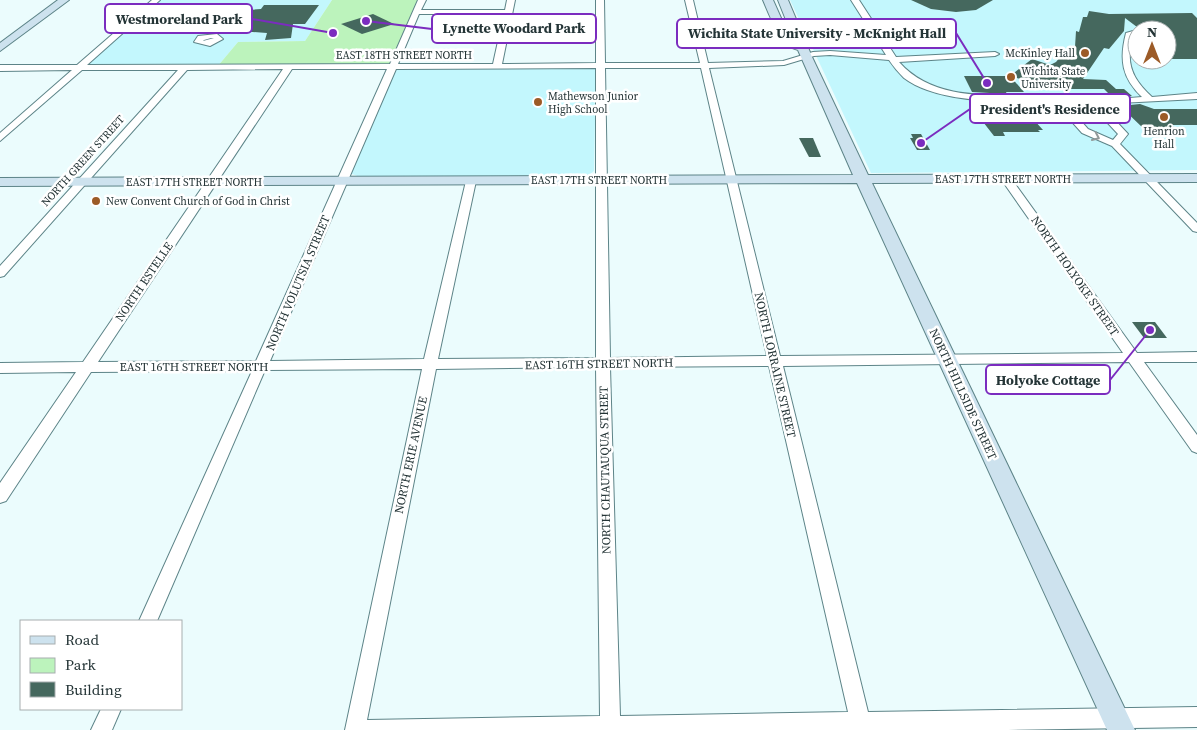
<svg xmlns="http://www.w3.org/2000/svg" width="1197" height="730" viewBox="0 0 1197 730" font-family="'Source Serif 4',serif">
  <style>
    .built { fill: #c3f7fd; fill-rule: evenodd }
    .green { fill: #bcf3bc }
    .building { fill: #45685e }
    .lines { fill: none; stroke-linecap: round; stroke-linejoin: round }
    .street-casing { stroke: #5d8488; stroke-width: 2 }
    .secondary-casing { stroke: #5d8488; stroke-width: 2 }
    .street { fill: #fff; fill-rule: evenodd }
    .secondary { fill: #cde2ee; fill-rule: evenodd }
    .oneway { stroke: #929a9a }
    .poi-dot { fill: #9c5b27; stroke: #fff; stroke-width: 2 }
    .labels { text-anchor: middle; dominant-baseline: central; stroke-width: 5; stroke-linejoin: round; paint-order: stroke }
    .far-poi-label { font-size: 11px; fill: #243436; stroke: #fff; text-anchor: start }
    .far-street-label { font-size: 11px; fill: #243436; stroke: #fff }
    .street-label { font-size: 12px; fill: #243436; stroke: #fff }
    .leader { fill: none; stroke: #7b2cbf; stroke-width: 2 }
    .callout-dot { fill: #7b2cbf; stroke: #fff; stroke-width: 2 }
    .callout { fill: #fff; stroke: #7b2cbf; stroke-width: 2 }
    .callout-label { font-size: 14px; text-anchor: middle; font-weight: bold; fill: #243436 }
  </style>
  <rect width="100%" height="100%" fill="#ebfcfd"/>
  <g class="built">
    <path d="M156,0H332L305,41L238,42L217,67L79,68Z"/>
    <path d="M790,0H1197V170L871,173ZM1137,30H1167V60H1137Z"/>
    <path d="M593,68L596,70L594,171L589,175L360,177L352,174L351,172L396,69Z"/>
  </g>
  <path class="green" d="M332,0H422L393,67H217L238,42L305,41Z"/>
  <g class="building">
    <path d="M911,0H993L976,10L956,12L931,9Z"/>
    <path d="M264,5H319L305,24H293L291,38L265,40L267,33L223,30L201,31L202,28H198L211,13L261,9Z"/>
    <path d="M1089,11L1109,14L1192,13L1197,18V59H1167V30H1141L1125,18L1124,31L1109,49L1104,48L1083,79L1106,80L1116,89H1063L1058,82L1053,86L1047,84L1045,86L1010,76L1032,59L1050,65L1056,62L1061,56L1067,57L1075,47L1076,31L1079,32L1083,17H1087Z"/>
    <path d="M373,14L394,24L362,34L341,24Z"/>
    <path d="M964,76H1010L1024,92H1006L1007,94L972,92Z"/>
    <path d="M1104,89H1124L1132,96L1112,97Z"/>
    <path d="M991,103L1016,104L1030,120H1034L1043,130H1038L1040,132H1003L1005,136H994L980,118H1004Z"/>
    <path d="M1140,104L1154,109H1197V125H1171L1175,128H1143L1120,106Z"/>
    <path d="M911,134H921L930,150H917L910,138H913Z"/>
    <path d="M799,138H813L821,157H809Z"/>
    <path d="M1132,322H1155L1167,338H1144Z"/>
  </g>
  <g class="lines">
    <g class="street-casing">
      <g id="street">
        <path d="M152,0H160L87,65L390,64L418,0H426L421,10H505L507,0H515L502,64L596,63V0H604L605,63H700L685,0H693L708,63L783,61L813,52L830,51L886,55L851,0H859L896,57L995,52L999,54L995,56L899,62C939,107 1006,92 1058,97C1086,99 1114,100 1142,97C1122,78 1119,60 1126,33L1133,31C1134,37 1131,44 1130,51C1128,71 1138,84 1152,97L1197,93V99L1100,104L1128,134L1120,144L1197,223V232L1193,231L1112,146L1082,133L1055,103C1013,101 939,105 904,78C899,73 893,66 889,60L830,55L814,56L784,65L709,68L780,356L1123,353L1001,179L1006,176L1010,177L1137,353L1197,352V362H1144L1197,435V453L1192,451L1129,362L783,366L868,712L1197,707V727L1008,730H345L422,369L265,370L157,621H139L252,371L91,372L6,501L0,503V483L76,372L0,373V363L83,362L283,69L187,70L4,276L0,277V266L178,70H82L0,141V133L72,70L0,71V65H77ZM419,14H504L493,64H398ZM596,68V358L438,359L476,181L471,178L466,181L424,359L270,361L396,69ZM605,68H701L767,356L610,358ZM292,69H387L256,361L98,362ZM1065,103L1090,104L1118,134L1113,140L1088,129ZM769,366L848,712L620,716L610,367ZM596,367L600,716L367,720L436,369Z"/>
        <path d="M217,34L223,39L210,46L194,42L198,36ZM211,38H214L203,41L204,40Z"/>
        <path d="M101,709H121L112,730H91Z"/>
      </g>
    </g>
    <g class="secondary-casing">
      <g id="secondary">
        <path d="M58,0H69L0,51V43Z"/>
        <path d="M763,0H773L785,27L792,35L778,0H788L812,57L868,175L1197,174V182L872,183L1135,730H1107L857,183L0,186V178L853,175L798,50C781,47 769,14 763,0Z"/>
      </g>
    </g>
    <use href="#street" class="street"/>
    <use href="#secondary" class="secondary"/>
  </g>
  <defs><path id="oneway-chevron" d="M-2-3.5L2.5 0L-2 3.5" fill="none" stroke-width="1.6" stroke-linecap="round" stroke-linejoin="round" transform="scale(1.25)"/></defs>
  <use class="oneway" href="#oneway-chevron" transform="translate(1096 137) rotate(25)"/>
  <g class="poi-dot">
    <circle cx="1085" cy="53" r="5"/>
    <circle cx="1011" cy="77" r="5"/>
    <circle cx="538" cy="102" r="5"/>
    <circle cx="1164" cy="117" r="5"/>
    <circle cx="96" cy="201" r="5"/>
  </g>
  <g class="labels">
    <g class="far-poi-label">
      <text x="1075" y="53" text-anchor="end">McKinley Hall</text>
      <text x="1021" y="71">Wichita State<tspan x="1021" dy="13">University</tspan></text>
      <text x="548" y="96">Mathewson Junior<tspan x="548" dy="13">High School</tspan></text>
      <text x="1164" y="131" text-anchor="middle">Henrion<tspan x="1164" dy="13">Hall</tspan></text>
      <text x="106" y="201">New Convent Church of God in Christ</text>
    </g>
    <g class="far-street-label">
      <text x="404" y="55">EAST 18TH STREET NORTH</text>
      <text transform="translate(83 161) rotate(-48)">NORTH GREEN STREET</text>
      <text x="1003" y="179">EAST 17TH STREET NORTH</text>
      <text x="599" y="180">EAST 17TH STREET NORTH</text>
      <text x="194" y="182">EAST 17TH STREET NORTH</text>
    </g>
    <g class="street-label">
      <text transform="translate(1075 276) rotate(55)">NORTH HOLYOKE STREET</text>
      <text transform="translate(144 282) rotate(-56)">NORTH ESTELLE</text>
      <text transform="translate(298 283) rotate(-67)">NORTH VOLUTSIA STREET</text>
      <text transform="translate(599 364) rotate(-1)">EAST 16TH STREET NORTH</text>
      <text transform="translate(775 365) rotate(77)">NORTH LORRAINE STREET</text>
      <text x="194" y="367">EAST 16TH STREET NORTH</text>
      <text transform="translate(963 394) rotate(65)">NORTH HILLSIDE STREET</text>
      <text transform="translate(411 455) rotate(-78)">NORTH ERIE AVENUE</text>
      <text transform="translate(605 470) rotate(-91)">NORTH CHAUTAUQUA STREET</text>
    </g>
  </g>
  <path class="leader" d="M333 33L252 19M366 21L432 29M987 83L956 33M921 143L970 109M1150 330L1110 380"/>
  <g class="callout-dot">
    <circle cx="333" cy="33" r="5"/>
    <circle cx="366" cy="21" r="5"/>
    <circle cx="987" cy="83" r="5"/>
    <circle cx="921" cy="143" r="5"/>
    <circle cx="1150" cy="330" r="5"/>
  </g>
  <g class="callout">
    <rect x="105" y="4" width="147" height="29" rx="5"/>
    <rect x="432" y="14" width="164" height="29" rx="5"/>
    <rect x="677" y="19" width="279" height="29" rx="5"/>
    <rect x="970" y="94" width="160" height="29" rx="5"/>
    <rect x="986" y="365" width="124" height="29" rx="5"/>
  </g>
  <g class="callout-label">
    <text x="179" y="24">Westmoreland Park</text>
    <text x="514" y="33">Lynette Woodard Park</text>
    <text x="817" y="38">Wichita State University - McKnight Hall</text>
    <text x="1050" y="114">President's Residence</text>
    <text x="1048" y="385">Holyoke Cottage</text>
  </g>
  <rect x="20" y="620" width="162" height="90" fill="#ffffff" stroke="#a7aeaf"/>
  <rect x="30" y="636" width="25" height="8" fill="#cde2ee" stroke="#a7aeaf"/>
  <text x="65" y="645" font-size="15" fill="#243436">Road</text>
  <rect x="30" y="658" width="25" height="15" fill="#bcf3bc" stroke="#a7aeaf"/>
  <text x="65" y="670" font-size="15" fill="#243436">Park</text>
  <rect x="30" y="682" width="25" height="15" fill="#45685e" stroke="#a7aeaf"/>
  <text x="65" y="695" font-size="15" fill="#243436">Building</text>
  <g transform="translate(1152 45)"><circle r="24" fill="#ffffff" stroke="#a7aeaf"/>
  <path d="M0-4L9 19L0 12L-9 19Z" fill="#9c5b27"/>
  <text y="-8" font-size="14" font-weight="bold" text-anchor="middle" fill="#243436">N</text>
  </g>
</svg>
